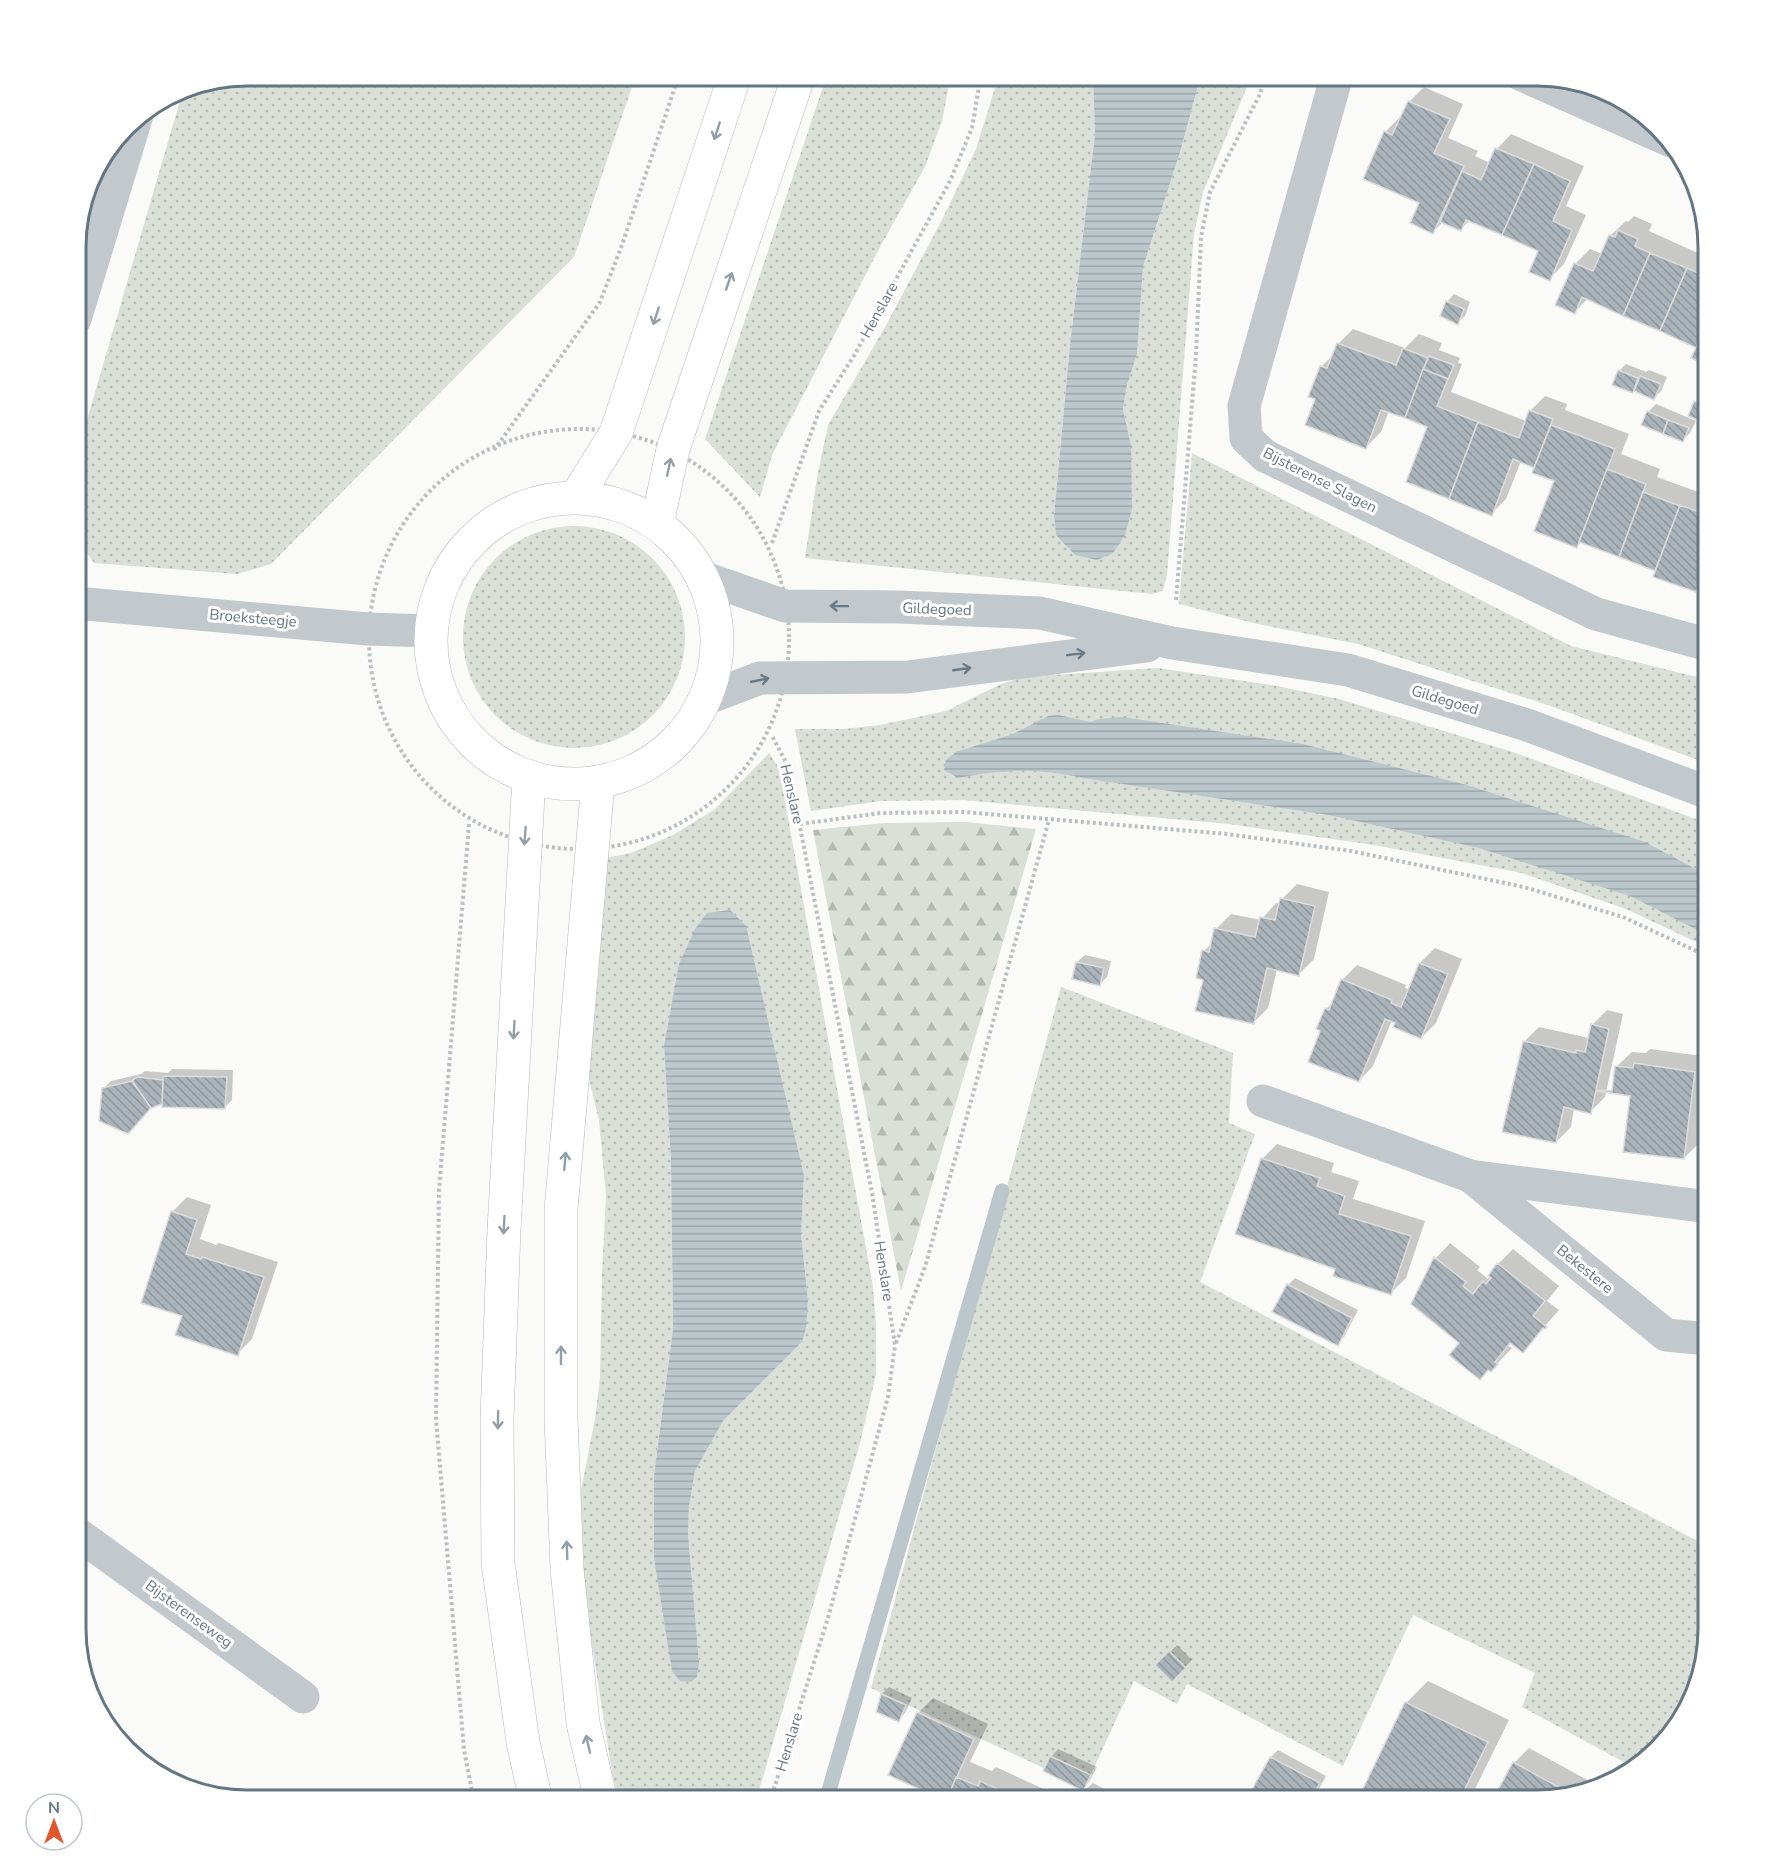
<svg xmlns="http://www.w3.org/2000/svg" width="1784" height="1876" viewBox="0 0 1784 1876" font-family="'Nunito Sans',sans-serif">
  <style>
    .grass { fill: url(#grass-dots); fill-rule: evenodd }
    .forest { fill: url(#forest-firs) }
    .water { fill: url(#water-rules) }
    .shadow { fill: #0003 }
    .lines { fill: none; stroke-linecap: round; stroke-linejoin: round }
    .stream { stroke: #bbc7cb; stroke-width: 15 }
    .building { fill: url(#building-back-hatch); stroke: #dcdcda; stroke-width: 1.5 }
    .secondary-casing { stroke: #b3babf; stroke-width: 34 }
    .path { stroke: #bbbfc2; stroke-width: 4; stroke-dasharray: 3 3; stroke-linecap: butt }
    .street { stroke: #c3c8cc; stroke-width: 33 }
    .secondary { stroke: #fff; stroke-width: 33 }
    .oneway { stroke: #939fa8 }
    .oneway2 { stroke: #6a7a87 }
    .labels { text-anchor: middle; dominant-baseline: central; stroke-width: 6; stroke-linejoin: round; paint-order: stroke }
    .street-label { font-size: 15px; fill: #657683; stroke: #fff }
    .rim { fill: none; stroke: #657683; stroke-width: 3 }
  </style>
  <defs>
    <pattern id="grass-dots" width="8" height="8" patternUnits="userSpaceOnUse" patternTransform="scale(1.5)"><rect width="8" height="8" fill="#dadfd7"/><path d="M2 2h.1M6 6h.1" fill="none" stroke="#b4b9b4" stroke-width="1.8" stroke-linecap="round"/></pattern>
    <pattern id="forest-firs" width="22" height="20" patternUnits="userSpaceOnUse" patternTransform="scale(1.5)"><rect width="22" height="20" fill="#dadfd7"/><path d="M5 1l3.5 6h-7zM16 11l3.5 6h-7z" fill="#b4b9b4"/></pattern>
    <pattern id="water-rules" width="6" height="5" patternUnits="userSpaceOnUse" patternTransform="scale(1.5)"><rect width="6" height="5" fill="#bbc7cb"/><path d="M0 2.5h6" fill="none" stroke="#9ca6aa"/></pattern>
    <pattern id="building-back-hatch" width="6" height="6" patternUnits="userSpaceOnUse" patternTransform="scale(1.5)"><rect width="6" height="6" fill="#aab3b9"/><path d="M-1 5l2 2M0 0l6 6M5-1l2 2" fill="none" stroke="#8e969c"/></pattern>
  </defs>
  <rect width="100%" height="100%" fill="#fafaf8"/>
  <g class="grass">
    <path d="M247,75H636L574,257L271,564L237,574L94,563L75,535V461L184,87Z"/>
    <path d="M827,75H951L942,121L925,167L881,245L772,455L760,497L705,439Z"/>
    <path d="M999,75H1093L1095,134L1070,345L1054,516L1056,535L1131,446L1123,409L1127,385L1137,354L1143,267L1181,149L1201,75H1252L1203,192L1194,234L1167,575L1163,591L1152,594L805,558L817,478L828,425L884,329L943,218L976,149Z"/>
    <path d="M1192,453L1571,646L1709,680V764L1548,705L1358,644L1253,623L1179,604Z"/>
    <circle cx="574" cy="637" r="111"/>
    <path d="M1158,668L1277,686L1339,699L1516,753L1709,824V948L1626,909L1522,873L1374,845L1229,824L964,800L881,801L811,811L795,729H844L880,725L946,711L1001,684L1024,677Z"/>
    <path d="M769,753L779,768L873,1287L876,1325V1374L860,1443L756,1801H619L612,1772L590,1632L580,1539L579,1501L595,1419L600,1378L602,1273L606,1195L599,1120L588,1075L606,858L631,853L673,835L714,810ZM664,1046L804,1176L801,1234L808,1300L802,1342L723,1421L695,1471L689,1506L688,1534L699,1662L654,1475L673,1329L671,1162Z"/>
    <path d="M1061,987L1233,1053L1229,1123L1255,1134L1200,1282L1709,1547V1629L1691,1705L1650,1759L1635,1768L1522,1707L1535,1673L1413,1615L1343,1766L1187,1684L1177,1704L1134,1681L1085,1787L871,1688Z"/>
  </g>
  <path class="forest" d="M965,822L1036,829L901,1291L813,830L884,823Z"/>
  <g class="water">
    <path d="M1093,75H1201L1181,149L1143,267L1137,354L1127,385L1123,409L1131,446L1132,509L1125,535L1113,553L1097,560L1075,555L1056,535L1054,516L1070,345L1095,134Z"/>
    <path d="M1058,715L1090,722L1099,719L1122,717L1303,744L1467,785L1645,842L1709,876V936L1630,896L1479,848L1329,815L1083,778C1039,768 1002,769 958,778L944,770L946,760L956,752L1013,734L1048,716Z"/>
    <path d="M730,910L746,926L804,1176L801,1234L808,1300L806,1328L802,1342L723,1421L695,1471L689,1506L688,1534L699,1662L697,1677L691,1682L680,1681L672,1671L654,1558V1475L673,1329L671,1162L664,1046L679,964L695,929L707,913Z"/>
  </g>
  <g class="shadow">
    <path d="M1424,87L1463,104L1448,138L1478,151L1475,156L1490,163L1497,149L1511,134L1584,166L1566,206L1586,215L1564,264L1549,279L1540,250L1470,220L1460,230L1443,222L1433,232L1421,202L1385,132L1400,117L1402,118L1409,102Z"/>
    <path d="M1634,216L1652,224L1649,231L1709,258V364L1698,347L1588,298L1575,312V264L1590,249L1602,254L1611,235L1626,221L1628,222Z"/>
    <path d="M1454,294L1470,302L1465,316L1457,323L1441,316L1447,302Z"/>
    <path d="M1353,329L1405,348L1419,334L1442,343L1439,350L1460,358L1458,363L1462,364L1451,392L1526,421L1530,411L1545,396L1567,404L1565,410L1629,434L1621,454L1660,469L1657,477L1709,496V577L1696,591L1657,570L1581,541L1577,546L1556,480L1536,467L1521,461L1506,499L1491,514L1429,426L1389,411L1381,432L1366,447L1317,398L1321,367L1334,354L1338,344Z"/>
    <path d="M1626,364L1646,372L1649,370L1667,377L1661,391L1654,398L1635,389L1632,391L1619,371Z"/>
    <path d="M1702,394L1709,397V423L1690,415L1695,402Z"/>
    <path d="M1656,404L1696,421L1690,433L1683,440L1643,424L1649,411Z"/>
    <path d="M1297,884L1329,892L1314,959L1299,974L1277,969L1268,1008L1253,1023L1205,979L1204,951L1213,942L1216,929L1231,914L1261,920L1276,903L1281,904L1282,899Z"/>
    <path d="M1435,948L1462,959L1436,1023L1421,1038L1392,1020L1373,1066L1359,1081L1322,1030L1326,1009L1334,1001L1342,980L1357,965L1406,985L1405,988L1410,990L1420,963Z"/>
    <path d="M1085,955L1111,961L1107,977L1100,984L1077,962Z"/>
    <path d="M1607,1010L1623,1014L1605,1097L1590,1112L1574,1108L1571,1127L1556,1142L1524,1042L1539,1027L1589,1038L1592,1025Z"/>
    <path d="M1650,1049L1709,1057L1699,1143L1684,1158L1631,1094L1617,1066L1632,1052L1646,1053Z"/>
    <path d="M172,1069L233,1070L232,1100L225,1107L164,1102L152,1106L103,1089L111,1081L141,1074L145,1071L168,1073Z"/>
    <path d="M1277,1144L1334,1163L1331,1172L1359,1181L1353,1199L1425,1221L1406,1278L1391,1293L1337,1268L1262,1159Z"/>
    <path d="M187,1197L211,1205L200,1239L216,1245L219,1243L278,1262L252,1339L237,1354L184,1315L172,1212Z"/>
    <path d="M1450,1243L1480,1267L1477,1270L1488,1279L1498,1264L1513,1249L1559,1286L1547,1301L1559,1310L1523,1351L1512,1342L1508,1346L1512,1348L1491,1370L1461,1342L1412,1303L1436,1258Z"/>
    <path d="M1295,1278L1358,1310L1344,1337L1337,1344L1288,1285Z"/>
    <path d="M1177,1645L1192,1660L1172,1680L1157,1665Z"/>
    <path d="M1428,1681L1509,1720L1469,1801H1358L1406,1703Z"/>
    <path d="M889,1687L912,1698L905,1713L898,1720L882,1694Z"/>
    <path d="M933,1698L988,1724L970,1762L992,1771L996,1767L1052,1793L1048,1801H966L951,1794L945,1799L918,1713Z"/>
    <path d="M1529,1748L1602,1788L1538,1801L1514,1763Z"/>
    <path d="M1058,1749L1097,1767L1089,1782L1082,1789L1045,1771L1051,1757Z"/>
    <path d="M1278,1750L1326,1776L1312,1801H1268L1252,1792L1271,1757Z"/>
    <path d="M1093,1783L1128,1801H1080L1086,1789Z"/>
  </g>
  <g class="lines">
    <path class="stream" d="M826,1801L1002,1191"/>
  </g>
  <g class="building">
    <path d="M1408,101L1450,119L1434,153L1464,166L1433,234L1410,223L1419,203L1363,179L1384,131L1392,135Z"/>
    <path d="M1495,148L1534,164L1502,235L1466,220L1461,231L1440,222L1462,171L1481,180Z"/>
    <path d="M1534,164L1570,181L1553,221L1572,230L1550,281L1529,272L1538,251L1502,235Z"/>
    <path d="M1618,230L1638,239L1635,246L1650,253L1623,316L1582,297L1575,314L1555,305L1574,263L1593,271L1609,235L1615,237Z"/>
    <path d="M1650,253L1687,268L1660,331L1623,316Z"/>
    <path d="M1687,268L1709,278V319L1696,348L1660,331Z"/>
    <path d="M1446,301L1464,309L1458,325L1440,316Z"/>
    <path d="M1709,319V366L1691,358Z"/>
    <path d="M1337,343L1396,365L1403,348L1428,358L1405,418L1381,410L1366,449L1305,425L1315,399L1308,397L1320,366L1327,368Z"/>
    <path d="M1429,356L1454,365L1448,379L1423,370Z"/>
    <path d="M1423,369L1448,379L1437,406L1478,422L1449,499L1406,482L1427,427L1405,418Z"/>
    <path d="M1618,370L1638,378L1633,393L1612,385Z"/>
    <path d="M1640,376L1661,384L1654,400L1634,391Z"/>
    <path d="M1694,401L1709,407L1708,424L1688,416Z"/>
    <path d="M1529,410L1553,419L1534,468L1513,459L1492,516L1449,499L1478,422L1519,438Z"/>
    <path d="M1647,411L1668,420L1663,434L1641,425Z"/>
    <path d="M1668,420L1689,428L1683,442L1663,434Z"/>
    <path d="M1551,425L1615,449L1577,548L1534,531L1554,481L1532,473Z"/>
    <path d="M1607,469L1646,484L1619,557L1579,542Z"/>
    <path d="M1643,492L1680,506L1655,571L1619,557Z"/>
    <path d="M1680,505L1709,516V558L1696,592L1653,577Z"/>
    <path d="M1280,898L1315,906L1299,976L1267,968L1254,1024L1195,1011L1203,980L1196,978L1202,950L1209,952L1214,928L1255,937L1260,917L1275,920Z"/>
    <path d="M1076,962L1104,968L1100,986L1072,979Z"/>
    <path d="M1419,963L1448,974L1421,1039L1393,1027L1395,1023L1385,1019L1359,1082L1308,1062L1320,1031L1316,1029L1325,1008L1329,1010L1341,979L1392,1000L1391,1003L1401,1007Z"/>
    <path d="M1591,1024L1609,1029L1591,1114L1564,1107L1556,1143L1502,1132L1523,1041L1576,1053V1050L1585,1052Z"/>
    <path d="M1634,1063L1695,1072L1684,1159L1623,1152L1630,1096L1597,1091V1090L1612,1091L1615,1066L1633,1068Z"/>
    <path d="M163,1076L227,1077L225,1109L162,1107Z"/>
    <path d="M137,1077L163,1080L162,1104L151,1108L132,1081Z"/>
    <path d="M132,1081L151,1108L128,1134L99,1121L102,1088Z"/>
    <path d="M1261,1158L1320,1178L1317,1186L1345,1196L1339,1214L1411,1236L1391,1295L1333,1276L1335,1269L1235,1234Z"/>
    <path d="M171,1211L197,1220L186,1254L201,1259L202,1257L264,1277L238,1356L175,1335L182,1316L141,1303Z"/>
    <path d="M1434,1257L1466,1282L1463,1286L1473,1294L1483,1281L1486,1284L1491,1278L1488,1276L1497,1263L1545,1301L1533,1316L1547,1327L1545,1329L1543,1328L1523,1353L1510,1343L1495,1362L1498,1364L1491,1372L1488,1370L1480,1380L1449,1355L1459,1343L1411,1304Z"/>
    <path d="M1287,1284L1352,1318L1338,1346L1272,1312Z"/>
    <path d="M1169,1651L1186,1668L1172,1682L1155,1665Z"/>
    <path d="M881,1694L906,1705L899,1722L876,1712Z"/>
    <path d="M1405,1702L1488,1742L1459,1801H1357Z"/>
    <path d="M917,1712L974,1739L946,1801L888,1775Z"/>
    <path d="M1050,1756L1091,1775L1083,1791L1043,1771Z"/>
    <path d="M1270,1757L1320,1783L1310,1801H1265L1250,1793Z"/>
    <path d="M1513,1762L1571,1794L1538,1801H1492Z"/>
    <path d="M956,1777L978,1786L980,1781L1024,1801H963L949,1795Z"/>
    <path d="M1085,1789L1109,1801H1078Z"/>
  </g>
  <g class="lines">
    <g class="secondary-casing">
      <g id="secondary">
        <path d="M576,497L616,433L735,75"/>
        <circle cx="574" cy="641" r="143"/>
        <path d="M657,524L673,449L799,75"/>
        <path d="M529,777L504,1230L497,1419L498,1563L523,1742L536,1801"/>
        <path d="M598,782L561,1210V1418L567,1569L583,1723L601,1801"/>
      </g>
    </g>
    <g class="path">
      <circle cx="579" cy="639" r="210"/>
      <path d="M494,450L600,302L622,245L679,75"/>
      <path d="M772,543L819,411L855,354L950,181L972,128L981,75"/>
      <path d="M1176,600L1196,355L1201,237L1210,192L1260,94L1265,75"/>
      <path d="M469,824L439,1190L436,1419L464,1750L474,1801"/>
      <path d="M800,824L881,813L965,812L1226,834L1351,851L1524,887L1623,917L1709,957"/>
      <path d="M896,1343L925,1267L1049,820"/>
      <path d="M770,1801L828,1618L888,1397L895,1345L872,1193L788,766L772,736"/>
    </g>
    <g class="street">
      <path d="M1337,75L1244,406L1246,438L1265,456L1596,614L1709,645"/>
      <path d="M1522,75L1671,141"/>
      <path d="M75,319L137,115"/>
      <path d="M702,577L785,606L898,607L1040,613L1172,643L1348,670L1527,725L1709,793"/>
      <path d="M75,603L368,629L431,631"/>
      <path d="M705,699L760,678L907,677L1147,646"/>
      <path d="M1263,1101L1470,1176L1709,1207"/>
      <path d="M1470,1176L1666,1335L1709,1339"/>
      <path d="M75,1532L303,1697"/>
    </g>
    <use href="#secondary" class="secondary"/>
  </g>
  <defs><path id="oneway-shaft" d="M-6 0H5M1.5-3L5.5 0L1.5 3" fill="none" stroke-width="1.6" stroke-linecap="round" stroke-linejoin="round" transform="scale(1.5)"/></defs>
  <g class="oneway">
    <use href="#oneway-shaft" transform="translate(717 131) rotate(108)"/>
    <use href="#oneway-shaft" transform="translate(729 281) rotate(-71)"/>
    <use href="#oneway-shaft" transform="translate(656 316) rotate(108)"/>
    <use href="#oneway-shaft" transform="translate(669 467) rotate(-78)"/>
    <use href="#oneway-shaft" transform="translate(525 836) rotate(94)"/>
    <use href="#oneway-shaft" transform="translate(514 1030) rotate(93)"/>
    <use href="#oneway-shaft" transform="translate(565 1161) rotate(-85)"/>
    <use href="#oneway-shaft" transform="translate(504 1225) rotate(93)"/>
    <use href="#oneway-shaft" transform="translate(561 1355) rotate(-90)"/>
    <use href="#oneway-shaft" transform="translate(498 1420) rotate(91)"/>
    <use href="#oneway-shaft" transform="translate(567 1550) rotate(-92)"/>
    <use href="#oneway-shaft" transform="translate(588 1744) rotate(-103)"/>
  </g>
  <g class="oneway2">
    <use href="#oneway-shaft" transform="translate(839 606) rotate(-179)"/>
    <use href="#oneway-shaft" transform="translate(1076 654) rotate(-7)"/>
    <use href="#oneway-shaft" transform="translate(962 669) rotate(-8)"/>
    <use href="#oneway-shaft" transform="translate(760 680) rotate(-11)"/>
  </g>
  <g class="labels">
    <g class="street-label">
      <text transform="translate(879 310) rotate(-61)">Henslare</text>
      <text transform="translate(1320 480) rotate(27)">Bijsterense Slagen</text>
      <text transform="translate(937 609) rotate(2)">Gildegoed</text>
      <text transform="translate(253 618) rotate(5)">Broeksteegje</text>
      <text transform="translate(1445 700) rotate(17)">Gildegoed</text>
      <text transform="translate(792 794) rotate(77)">Henslare</text>
      <text transform="translate(1585 1269) rotate(39)">Bekestere</text>
      <text transform="translate(884 1271) rotate(81)">Henslare</text>
      <text transform="translate(189 1614) rotate(36)">Bijsterenseweg</text>
      <text transform="translate(789 1742) rotate(-73)">Henslare</text>
    </g>
  </g>
  <path d="M0 0H1784V1876H0ZM247 86H1537A161 161 0 0 1 1698 247V1629A161 161 0 0 1 1537 1790H247A161 161 0 0 1 86 1629V247A161 161 0 0 1 247 86Z" fill="#fff" fill-rule="evenodd"/>
  <path class="rim" d="M247 86H1537A161 161 0 0 1 1698 247V1629A161 161 0 0 1 1537 1790H247A161 161 0 0 1 86 1629V247A161 161 0 0 1 247 86Z"/>
  <g transform="translate(54 1822)"><circle r="28" fill="#ffffff" stroke="#c1c8cd" stroke-width="1.5"/>
  <path d="M0-4.5L10 22L0 15L-10 22Z" fill="#e4572e"/>
  <text y="-9" font-size="16" font-weight="bold" text-anchor="middle" fill="#657683">N</text>
  </g>
</svg>
